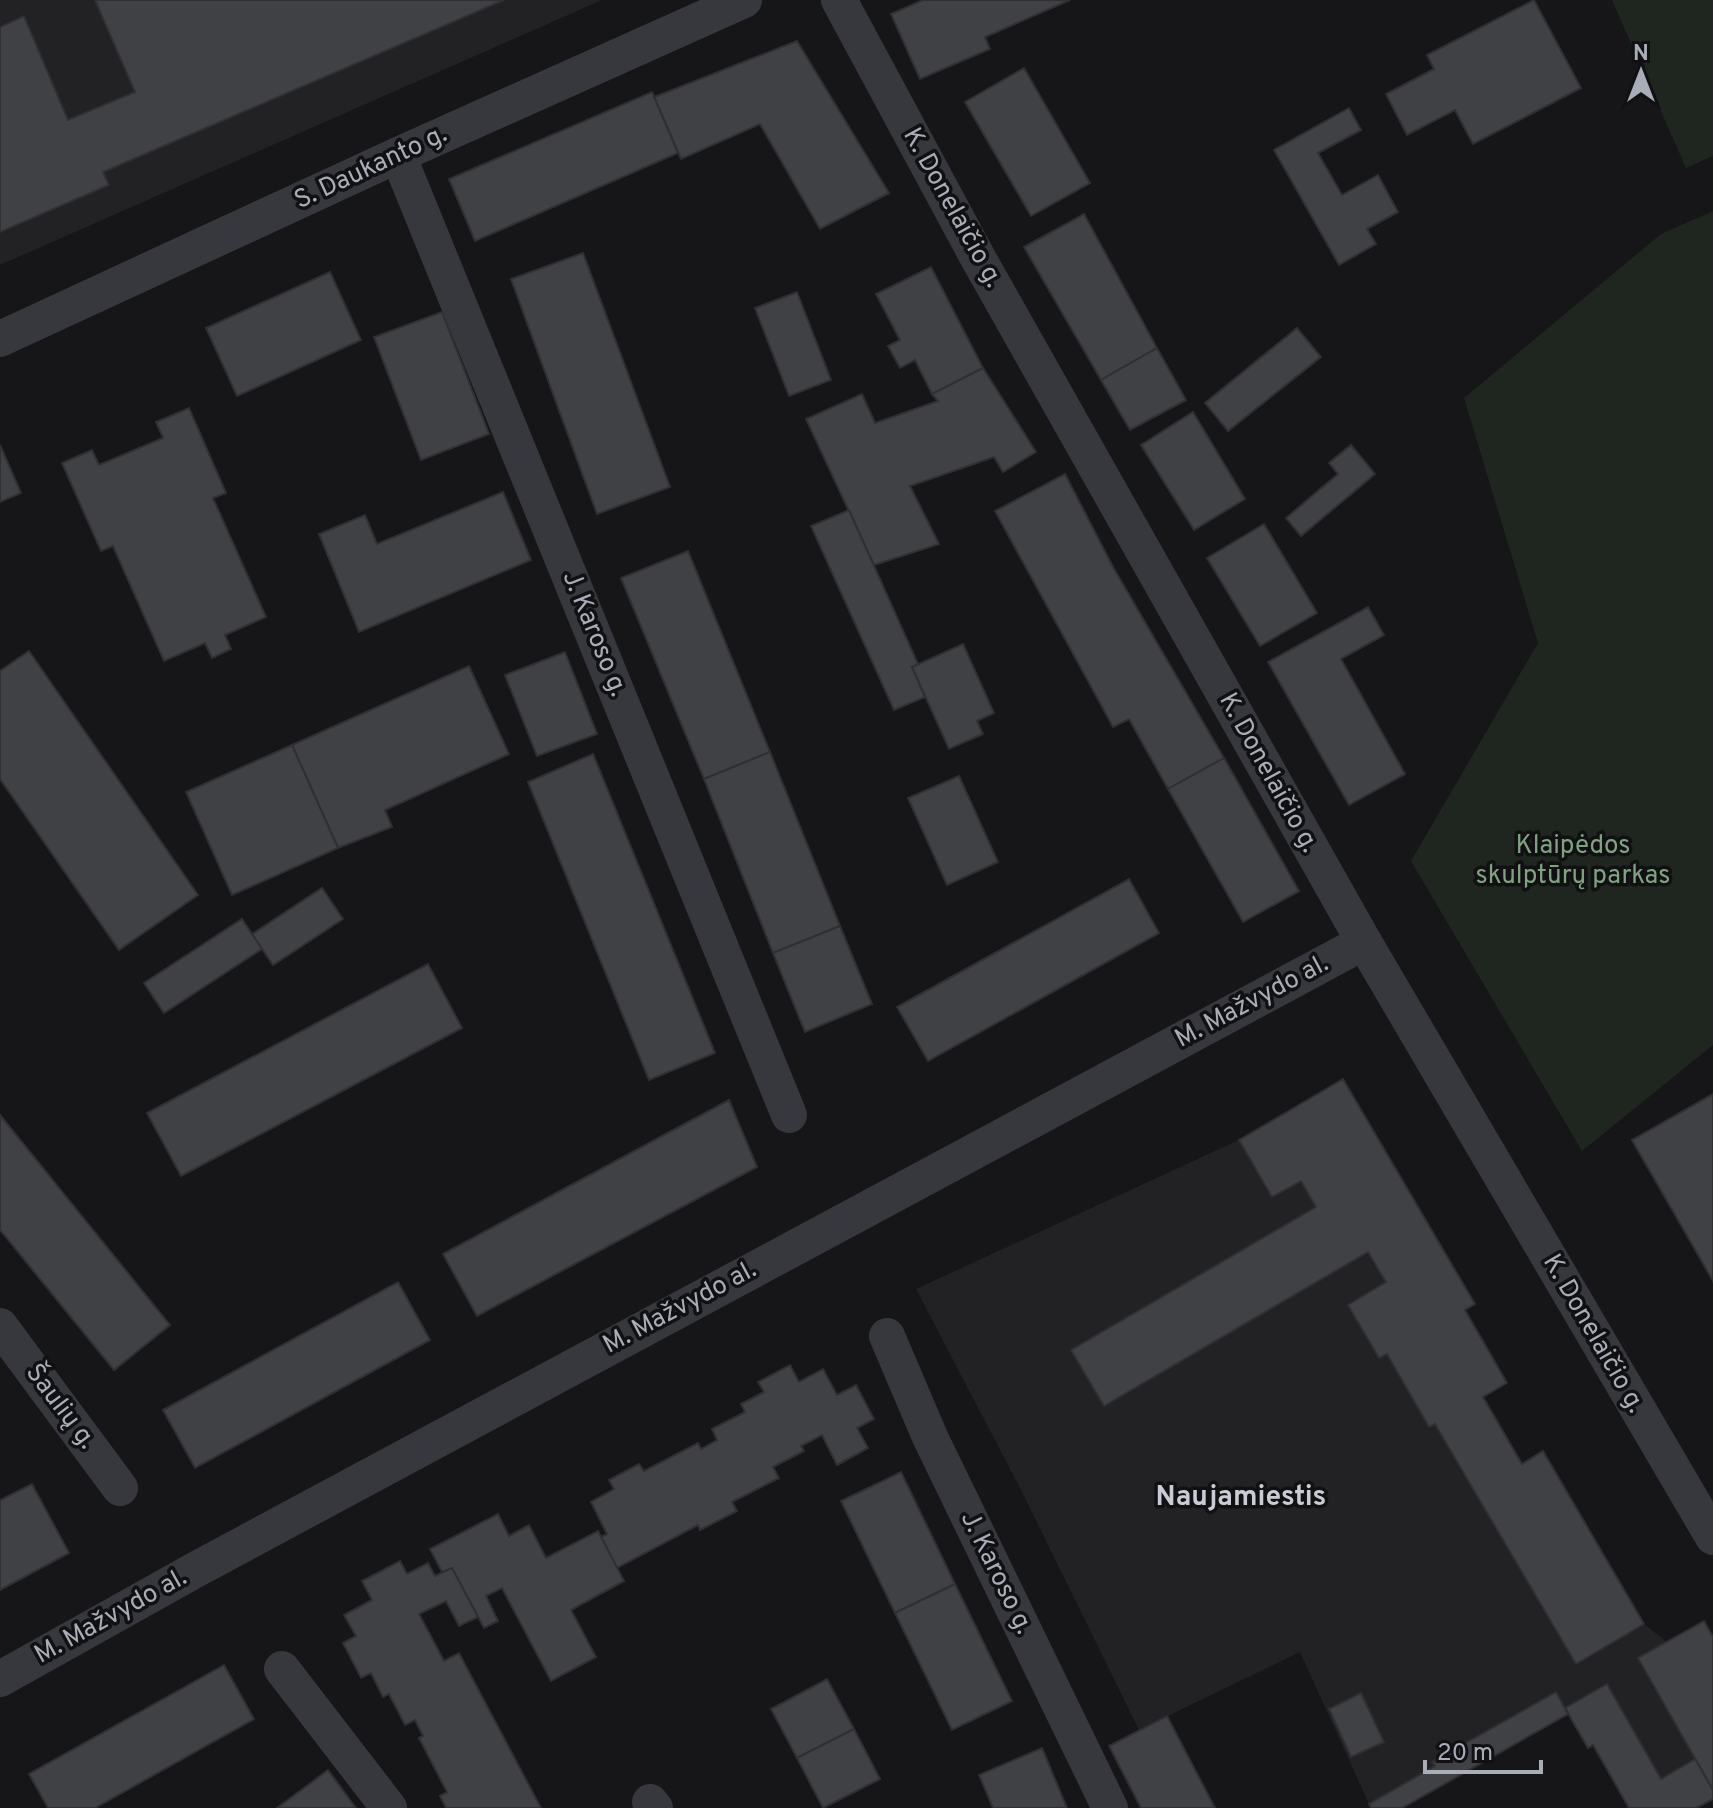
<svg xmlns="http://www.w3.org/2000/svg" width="1713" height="1808" viewBox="0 0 1713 1808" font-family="Overpass,sans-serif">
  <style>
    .built { fill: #222225 }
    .green { fill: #1e261f }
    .building { fill: #404145; stroke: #303034; stroke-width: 2 }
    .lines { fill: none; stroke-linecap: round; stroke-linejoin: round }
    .street { stroke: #37383d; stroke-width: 36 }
    .labels { text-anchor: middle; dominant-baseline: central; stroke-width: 7; stroke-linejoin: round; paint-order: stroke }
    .street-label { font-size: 26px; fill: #a8adb8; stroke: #111113 }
    .park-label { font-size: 26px; fill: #7fa381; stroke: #111113 }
    .neighbourhood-label { font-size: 28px; font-weight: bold; fill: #c9ccd4; stroke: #111113 }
  </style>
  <rect width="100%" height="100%" fill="#161618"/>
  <g class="built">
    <path d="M0,0H602L0,265Z"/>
    <path d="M1343,1079L1475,1304L1465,1310L1507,1383L1483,1398L1522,1463L1543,1451L1644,1624L1667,1642L1704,1621L1713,1637V1799L1696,1808H1629L1593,1745L1588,1748L1556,1692L1433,1762L1435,1766L1369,1804L1300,1652L1139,1730L1020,1488L916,1289L1239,1140Z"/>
  </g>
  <g class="green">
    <path d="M1612,0H1713V156L1686,168Z"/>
    <path d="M1713,211V1045L1582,1151L1411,861L1538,643L1464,398L1661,234Z"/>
  </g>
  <g class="building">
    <path d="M95,0H504L103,172L109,185L0,232V27L24,16L68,120L135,92Z"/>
    <path d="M923,0H1070L985,37L990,49L920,79L891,14Z"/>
    <path d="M1534,0L1581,88L1473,144L1455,110L1407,135L1386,94L1434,69L1427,55Z"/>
    <path d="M797,41L889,193L820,229L760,124L681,159L654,97Z"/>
    <path d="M1024,68L1090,183L1031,216L965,102Z"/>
    <path d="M652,92L678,153L475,241L449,179Z"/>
    <path d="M1349,108L1361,130L1318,153L1342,195L1378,175L1398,212L1367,229L1376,244L1339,265L1274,150Z"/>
    <path d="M1084,214L1157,348L1101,380L1024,247Z"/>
    <path d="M583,253L670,487L597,514L511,279Z"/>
    <path d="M931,267L983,368L932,394L915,360L900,368L888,346L900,340L876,294Z"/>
    <path d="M330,272L361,340L237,396L206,328Z"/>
    <path d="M797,292L831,380L789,396L755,308Z"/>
    <path d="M442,312L489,434L421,460L374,337Z"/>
    <path d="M1297,328L1321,357L1228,431L1205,403Z"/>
    <path d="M1157,348L1186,400L1130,430L1101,380Z"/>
    <path d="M983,368L1036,452L1003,472L994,457L910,486L939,544L874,565L806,419L862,394L875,423L938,401L932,394Z"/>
    <path d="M189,408L226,493L213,498L266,617L225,635L231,649L212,658L205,643L164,661L113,546L101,551L62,463L92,450L99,465L163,438L156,422Z"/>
    <path d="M1193,412L1245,499L1194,530L1141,445Z"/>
    <path d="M0,445L21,493L0,502Z"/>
    <path d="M1351,445L1375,474L1301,536L1286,518L1338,474L1329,463Z"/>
    <path d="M1065,474L1113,567L1224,758L1168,789L1129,719L1113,727L995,511Z"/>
    <path d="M503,492L531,560L359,632L319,534L365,515L377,544Z"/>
    <path d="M849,510L918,664L912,667L925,697L894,710L811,526Z"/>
    <path d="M1264,524L1317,613L1260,646L1207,558Z"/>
    <path d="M688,551L770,752L704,779L621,578Z"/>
    <path d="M1368,607L1384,635L1341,659L1405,774L1349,805L1268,662Z"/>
    <path d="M963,644L994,713L977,721L983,734L949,749L912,667Z"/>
    <path d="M29,651L198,895L119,950L0,779V671Z"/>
    <path d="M565,652L597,734L537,756L505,675Z"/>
    <path d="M469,666L509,754L385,810L392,827L338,848L292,745Z"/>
    <path d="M292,745L338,848L232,895L186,792Z"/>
    <path d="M770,752L840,926L773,953L704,779Z"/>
    <path d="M593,754L715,1053L649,1080L528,782Z"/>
    <path d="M1224,758L1299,891L1243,922L1168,789Z"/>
    <path d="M959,776L998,862L947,885L908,798Z"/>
    <path d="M1129,879L1159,933L928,1061L897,1007Z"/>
    <path d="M322,888L343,919L273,965L252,934Z"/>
    <path d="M242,919L262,949L164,1013L144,983Z"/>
    <path d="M840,926L872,1004L805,1032L773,953Z"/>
    <path d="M428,964L462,1028L181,1176L147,1113Z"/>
    <path d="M1343,1079L1475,1304L1465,1310L1507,1383L1483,1397L1522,1464L1543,1451L1644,1624L1576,1664L1435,1424L1429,1427L1387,1354L1379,1358L1348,1305L1386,1282L1368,1252L1104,1406L1071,1350L1316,1207L1301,1181L1272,1197L1239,1140Z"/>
    <path d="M1713,1094V1281L1632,1140Z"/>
    <path d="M729,1100L757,1167L477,1316L443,1254Z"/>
    <path d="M0,1115L170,1325L114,1370L0,1230Z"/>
    <path d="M398,1282L430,1340L195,1468L163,1410Z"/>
    <path d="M790,1365L799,1382L823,1369L837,1395L856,1385L874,1419L857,1428L868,1448L837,1465L822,1435L801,1446L804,1451L773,1467L779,1478L732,1502L737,1511L700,1530L698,1525L617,1568L601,1537L607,1534L591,1502L614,1489L609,1480L639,1464L644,1471L698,1443L701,1449L717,1440L712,1429L745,1412L741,1404L764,1392L758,1382Z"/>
    <path d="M901,1472L955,1584L895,1613L841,1501Z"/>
    <path d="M32,1484L69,1553L0,1590V1500Z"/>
    <path d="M498,1514L509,1536L529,1525L546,1558L598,1531L624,1581L571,1610L596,1657L551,1681L502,1588L486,1596L498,1621L484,1628L452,1568L442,1572L430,1549Z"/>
    <path d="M400,1561L407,1574L428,1563L435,1576L452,1568L478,1617L459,1626L446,1601L419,1614L444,1661L459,1653L541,1808H446L440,1796L447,1792L419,1738L423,1736L415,1720L405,1725L389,1694L383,1697L371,1673L361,1678L343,1643L356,1636L344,1615L372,1600L362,1581Z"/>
    <path d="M955,1584L1012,1701L952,1730L895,1613Z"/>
    <path d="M1704,1621L1713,1637V1790L1638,1658Z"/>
    <path d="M224,1665L254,1719L95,1808H48L29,1774Z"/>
    <path d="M827,1679L854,1729L797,1758L771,1709Z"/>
    <path d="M1607,1684L1661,1779L1695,1759L1713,1790V1799L1696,1808H1629L1593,1745L1588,1748L1565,1708Z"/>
    <path d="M1556,1692L1568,1714L1402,1808H1371L1369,1804L1435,1766L1432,1762Z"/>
    <path d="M1361,1693L1384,1742L1351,1757L1329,1709Z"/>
    <path d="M1167,1716L1215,1808H1141L1109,1746Z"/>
    <path d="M854,1729L880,1779L823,1808L797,1758Z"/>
    <path d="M1042,1748L1067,1808H993L979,1775Z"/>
    <path d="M328,1770L356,1808H277Z"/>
  </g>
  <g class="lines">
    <g class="street">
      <path d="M839,0L978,258L1364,942L1713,1537"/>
      <path d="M398,155L789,1115"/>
      <path d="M0,339L398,155L744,0"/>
      <path d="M0,1326L120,1488"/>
      <path d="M887,1336L930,1437L1110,1808"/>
      <path d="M282,1669L389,1808"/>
      <path d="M0,1679L195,1570L1364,942"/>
      <path d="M650,1802L655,1808"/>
    </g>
  </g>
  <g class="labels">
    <g class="street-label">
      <text transform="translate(371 168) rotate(-25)">S. Daukanto g.</text>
      <text transform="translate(952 208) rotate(61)">K. Donelaičio g.</text>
      <text transform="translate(594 634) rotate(68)">J. Karoso g.</text>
      <text transform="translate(1268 773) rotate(61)">K. Donelaičio g.</text>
      <text transform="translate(1252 1002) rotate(-28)">M. Mažvydo al.</text>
      <text transform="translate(680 1308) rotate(-28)">M. Mažvydo al.</text>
      <text transform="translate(1593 1334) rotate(60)">K. Donelaičio g.</text>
      <text transform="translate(60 1407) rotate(53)">Šaulių g.</text>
      <text transform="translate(996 1573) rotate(64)">J. Karoso g.</text>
      <text transform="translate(111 1617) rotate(-29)">M. Mažvydo al.</text>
    </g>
    <g class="park-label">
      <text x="1573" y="846">Klaipėdos<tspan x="1573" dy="30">skulptūrų parkas</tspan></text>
    </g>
    <g class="neighbourhood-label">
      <text x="1241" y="1498">Naujamiestis</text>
    </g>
  </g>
  <g transform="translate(1641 72)" stroke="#111113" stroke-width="6" paint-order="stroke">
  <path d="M0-6L14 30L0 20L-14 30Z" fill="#a8adb8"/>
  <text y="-12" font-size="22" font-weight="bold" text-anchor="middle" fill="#a8adb8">N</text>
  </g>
  <path d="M1425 1760v12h116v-12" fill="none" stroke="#a8adb8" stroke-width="4"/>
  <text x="1437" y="1760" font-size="24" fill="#a8adb8" stroke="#111113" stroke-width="6" paint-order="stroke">20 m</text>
</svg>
